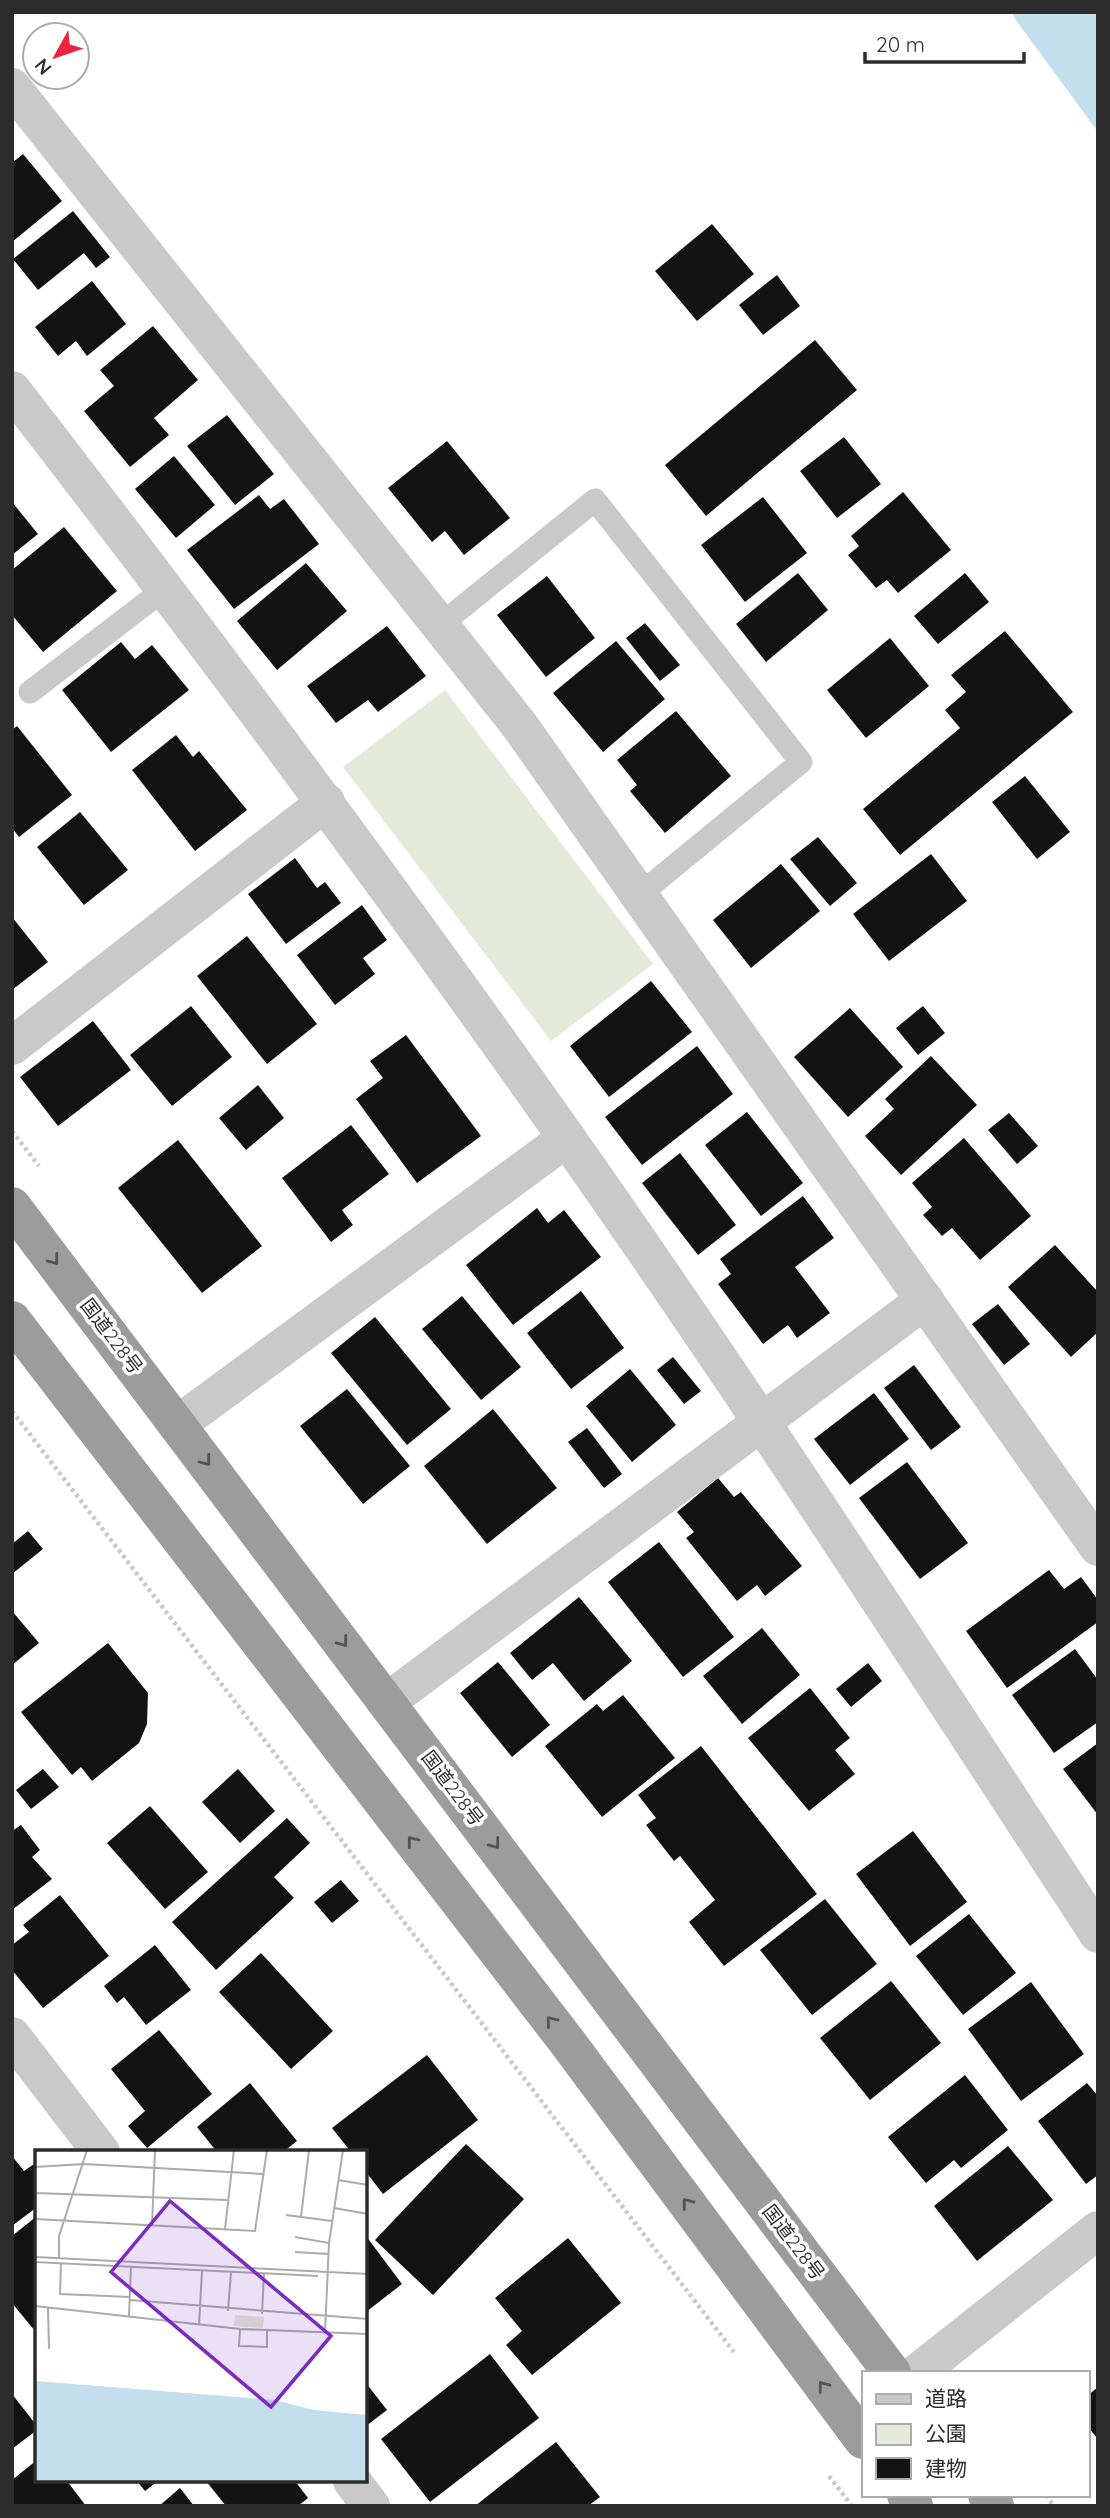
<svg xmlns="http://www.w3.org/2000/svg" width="1110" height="2518" viewBox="0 0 1110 2518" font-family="Quicksand,'Noto Sans JP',sans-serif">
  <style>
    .green { fill: #e3ebd8 }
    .water { fill: #c3deec }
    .building { fill: #131313 }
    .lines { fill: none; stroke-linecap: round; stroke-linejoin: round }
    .path { stroke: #c9c9c9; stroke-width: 4.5; stroke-dasharray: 3.5 3.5; stroke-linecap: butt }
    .service { stroke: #c9c9c9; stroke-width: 23 }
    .minor { stroke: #c9c9c9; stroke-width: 38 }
    .trunk { stroke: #9c9c9c; stroke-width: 38 }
    .oneway { stroke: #535353 }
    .labels { text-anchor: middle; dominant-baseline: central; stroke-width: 7; stroke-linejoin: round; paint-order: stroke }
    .street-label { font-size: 19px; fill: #2c2c2c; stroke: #fff }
    .inset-road { fill: none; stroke: #ababab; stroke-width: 2 }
    .view { fill: #7b2cbf; fill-opacity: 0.15; stroke: #7b2cbf; stroke-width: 3.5 }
    .inset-edge { fill: none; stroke: #2c2c2c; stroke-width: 3.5 }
  </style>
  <rect width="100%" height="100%" fill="#fff"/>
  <path class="green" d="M445,690L653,964L551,1041L343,767Z"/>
  <path class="water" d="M1012,12H1098V132L1015,19Z"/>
  <g class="building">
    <path d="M23,154L62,201L12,242V163Z"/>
    <path d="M73,211L110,257L96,268L84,253L38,290L13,259Z"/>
    <path d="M712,224L754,274L697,321L655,271Z"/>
    <path d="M777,275L800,306L763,335L739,305Z"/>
    <path d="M92,281L126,324L87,356L76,341L58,356L35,327Z"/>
    <path d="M153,326L198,380L154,418L169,435L130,467L84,411L114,386L100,370Z"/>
    <path d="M815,340L857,390L706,516L665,465Z"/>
    <path d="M227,415L274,474L235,505L187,446Z"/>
    <path d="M844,437L881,484L837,518L800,471Z"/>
    <path d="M447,441L510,518L464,555L445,531L432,542L388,488Z"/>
    <path d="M174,456L215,505L176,538L135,489Z"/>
    <path d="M903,492L951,550L898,593L887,580L876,588L848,555L859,546L851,536Z"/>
    <path d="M259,495L270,509L284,499L319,544L234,609L187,550Z"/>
    <path d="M763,497L807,553L745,602L701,545Z"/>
    <path d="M12,502L38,534L12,555Z"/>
    <path d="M64,527L117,591L43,652L12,615V570Z"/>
    <path d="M306,563L347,611L277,670L237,621Z"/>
    <path d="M798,573L828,610L766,662L736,624Z"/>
    <path d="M965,573L989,602L938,644L914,616Z"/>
    <path d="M547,576L595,638L546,677L497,615Z"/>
    <path d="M645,623L680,665L660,681L626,638Z"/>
    <path d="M387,626L426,676L378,712L368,700L336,723L307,686Z"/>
    <path d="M1005,631L1073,712L900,855L863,809L960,728L945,710L966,692L951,675Z"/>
    <path d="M890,638L929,686L866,738L827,690Z"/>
    <path d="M616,641L665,699L603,752L553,693Z"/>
    <path d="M121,642L135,659L152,645L189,690L111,752L62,690Z"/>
    <path d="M676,711L731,776L665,833L630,791L637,785L617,760Z"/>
    <path d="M17,726L72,795L19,837L12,828V730Z"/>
    <path d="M176,735L193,757L199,751L247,810L195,851L132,770Z"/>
    <path d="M1025,776L1070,832L1037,859L992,802Z"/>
    <path d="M80,812L128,870L84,905L37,847Z"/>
    <path d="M818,837L857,883L830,906L790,859Z"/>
    <path d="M931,854L967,901L889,961L853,914Z"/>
    <path d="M295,858L317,888L325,882L341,903L286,944L248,894Z"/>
    <path d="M781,864L820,911L751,968L713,920Z"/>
    <path d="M362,905L387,940L363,958L375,974L335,1005L297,955Z"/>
    <path d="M12,917L48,962L12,990Z"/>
    <path d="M247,936L317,1024L267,1064L197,976Z"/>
    <path d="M651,981L692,1032L609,1097L570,1046Z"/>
    <path d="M191,1006L232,1057L172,1106L130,1055Z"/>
    <path d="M923,1006L945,1033L918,1055L896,1028Z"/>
    <path d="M850,1008L903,1067L848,1117L794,1057Z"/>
    <path d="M93,1021L131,1070L58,1126L20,1077Z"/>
    <path d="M406,1035L481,1136L417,1183L356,1099L383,1078L370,1061Z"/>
    <path d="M697,1046L733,1094L642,1165L605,1117Z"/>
    <path d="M931,1056L977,1105L901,1175L865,1136L894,1109L885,1099Z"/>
    <path d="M258,1085L284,1118L246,1150L219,1118Z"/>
    <path d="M747,1112L803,1183L761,1216L705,1145Z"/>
    <path d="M1009,1113L1038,1146L1017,1164L988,1130Z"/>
    <path d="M351,1125L389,1174L342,1210L353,1225L331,1242L282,1178Z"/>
    <path d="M964,1138L1031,1216L980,1260L952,1228L942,1236L923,1215L932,1207L912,1183Z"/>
    <path d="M178,1140L262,1246L202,1293L118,1188Z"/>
    <path d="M680,1153L736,1225L698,1255L642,1183Z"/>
    <path d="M803,1196L834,1238L795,1267L830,1313L797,1338L788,1325L763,1344L718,1284L731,1274L720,1259Z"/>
    <path d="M537,1208L548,1223L564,1210L601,1257L513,1325L466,1265Z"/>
    <path d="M1055,1245L1098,1292V1332L1071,1357L1008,1287Z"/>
    <path d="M581,1291L624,1348L571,1389L527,1333Z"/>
    <path d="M462,1296L521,1367L481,1400L422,1329Z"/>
    <path d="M998,1304L1030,1344L1004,1365L972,1324Z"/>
    <path d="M375,1317L451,1409L407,1445L331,1353Z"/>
    <path d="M673,1357L701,1391L684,1404L657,1370Z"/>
    <path d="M914,1365L961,1427L931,1450L884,1388Z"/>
    <path d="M630,1369L676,1425L632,1462L586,1406Z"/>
    <path d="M347,1389L410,1466L363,1504L300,1426Z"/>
    <path d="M874,1393L909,1439L850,1485L814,1439Z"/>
    <path d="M493,1409L557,1488L487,1544L424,1466Z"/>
    <path d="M587,1428L622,1474L604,1488L568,1442Z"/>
    <path d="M907,1462L968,1543L920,1579L859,1498Z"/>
    <path d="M718,1478L734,1497L741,1492L802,1566L765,1596L757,1585L737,1601L686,1538L694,1532L677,1512Z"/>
    <path d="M28,1531L43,1549L12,1574V1544Z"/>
    <path d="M659,1542L734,1637L683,1677L608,1582Z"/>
    <path d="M1049,1570L1064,1589L1081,1577L1098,1600V1622L1007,1688L966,1631Z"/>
    <path d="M579,1597L632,1661L584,1701L553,1663L532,1680L510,1653Z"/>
    <path d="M12,1611L39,1643L12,1665Z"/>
    <path d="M762,1628L800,1675L742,1724L703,1676Z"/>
    <path d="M108,1643L148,1693L147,1724L139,1743L92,1781L81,1767L72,1775L21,1712Z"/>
    <path d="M1075,1649L1098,1680V1722L1054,1753L1012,1695Z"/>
    <path d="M498,1662L550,1725L512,1757L460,1693Z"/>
    <path d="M868,1663L882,1681L851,1707L836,1689Z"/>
    <path d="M810,1688L850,1738L835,1750L855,1774L809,1811L748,1738Z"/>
    <path d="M623,1695L675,1758L602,1817L545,1746L597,1704L603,1711Z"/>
    <path d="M1098,1743V1815L1063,1769Z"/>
    <path d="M701,1746L817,1894L724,1966L689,1922L715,1900L680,1856L674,1861L646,1825L656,1818L638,1795Z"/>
    <path d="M43,1769L59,1787L31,1809L16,1790Z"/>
    <path d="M238,1769L275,1811L240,1843L202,1802Z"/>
    <path d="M150,1806L208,1872L165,1909L107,1843Z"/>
    <path d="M287,1818L310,1843L274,1877L294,1898L216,1970L172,1922Z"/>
    <path d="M21,1825L40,1850L32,1857L52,1879L12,1910V1831Z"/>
    <path d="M913,1831L967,1902L910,1946L856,1874Z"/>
    <path d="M341,1880L359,1901L332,1923L314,1902Z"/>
    <path d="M60,1895L109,1956L43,2008L12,1970V1945L29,1932L23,1925Z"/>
    <path d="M825,1899L877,1964L812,2015L760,1950Z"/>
    <path d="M969,1914L1016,1973L963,2015L916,1956Z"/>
    <path d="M155,1945L191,1990L146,2025L124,1997L117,2003L104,1986Z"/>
    <path d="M261,1953L333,2031L291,2069L219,1992Z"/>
    <path d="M891,1981L941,2043L870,2100L820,2038Z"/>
    <path d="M1031,1982L1084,2054L1021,2101L968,2029Z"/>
    <path d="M159,2030L212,2094L147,2148L128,2126L145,2111L111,2069Z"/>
    <path d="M427,2055L478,2120L383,2194L366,2172V2152H351L332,2128Z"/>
    <path d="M965,2075L1008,2130L961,2168L954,2160L926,2183L888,2137Z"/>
    <path d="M250,2083L297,2141L283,2152H217L197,2127Z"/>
    <path d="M1087,2083L1098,2096V2175L1086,2184L1038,2121Z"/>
    <path d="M466,2144L524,2199L433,2295L375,2240Z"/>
    <path d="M1008,2146L1053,2200L977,2261L934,2206Z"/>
    <path d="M12,2156L24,2171L37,2162V2207L12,2226Z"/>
    <path d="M37,2216V2329L35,2331L12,2303V2236Z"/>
    <path d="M366,2236L402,2284L366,2312Z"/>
    <path d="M568,2238L621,2303L532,2375L506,2345L522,2331L495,2298Z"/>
    <path d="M490,2354L539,2418L430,2502L381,2439Z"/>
    <path d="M366,2383L387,2410L366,2426Z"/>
    <path d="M1098,2387V2439L1087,2426V2396Z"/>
    <path d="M12,2394L37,2426V2430L12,2449Z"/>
    <path d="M556,2442L600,2497L588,2506H475Z"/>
    <path d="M37,2460V2481H67L86,2506H12V2480Z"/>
    <path d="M137,2481H158L145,2491Z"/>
    <path d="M206,2481H295L308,2498L298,2506H226Z"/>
    <path d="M180,2488L194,2506H159Z"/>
  </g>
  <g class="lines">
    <g class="path">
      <path d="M12,1131L39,1166"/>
      <path d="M12,1411L734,2352"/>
      <path d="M829,2476L852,2506"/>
      <path d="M1046,2495L1054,2506"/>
    </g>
    <g class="service">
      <path d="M440,625L595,500L801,762L639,895"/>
      <path d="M30,692L166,588"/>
    </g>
    <g class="minor">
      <path d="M12,87L520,726L1098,1547"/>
      <path d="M12,390C202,635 387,883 566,1137C750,1398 923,1667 1098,1934"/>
      <path d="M12,1046L326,802"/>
      <path d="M178,1424L567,1138"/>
      <path d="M388,1701L925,1300"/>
      <path d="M12,2036L101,2152"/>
      <path d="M917,2373L1098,2230"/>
      <path d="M352,2481L371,2506"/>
    </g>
    <g class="trunk">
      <path d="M12,1206L892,2373"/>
      <path d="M12,1320L568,2043L863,2440"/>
      <path d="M906,2495L914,2506"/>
      <path d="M987,2495L995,2506"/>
    </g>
  </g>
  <defs><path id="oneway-chevron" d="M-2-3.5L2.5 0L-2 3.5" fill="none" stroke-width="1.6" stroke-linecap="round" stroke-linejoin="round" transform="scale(1.75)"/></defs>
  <g class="oneway">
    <use href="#oneway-chevron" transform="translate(54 1260) rotate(53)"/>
    <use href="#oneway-chevron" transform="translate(206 1461) rotate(53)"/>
    <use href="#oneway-chevron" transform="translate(343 1642) rotate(53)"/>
    <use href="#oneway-chevron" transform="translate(412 1841) rotate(-128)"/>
    <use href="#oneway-chevron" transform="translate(495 1844) rotate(53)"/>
    <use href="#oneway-chevron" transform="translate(551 2021) rotate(-128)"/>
    <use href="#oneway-chevron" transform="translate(687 2203) rotate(-127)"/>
    <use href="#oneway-chevron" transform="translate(823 2386) rotate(-127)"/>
  </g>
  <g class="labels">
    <g class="street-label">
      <text transform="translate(112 1336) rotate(53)">国道228号</text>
      <text transform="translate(453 1788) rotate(53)">国道228号</text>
      <text transform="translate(794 2242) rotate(53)">国道228号</text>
    </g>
  </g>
  <g transform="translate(35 2150)">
    <rect width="332" height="332" fill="#fff"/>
    <path d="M200,165L229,167L228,178L199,176Z" fill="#e3ebd8"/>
    <path d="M0,231L240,250L279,260L332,265V332H0Z" fill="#c3deec"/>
    <path class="inset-road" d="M0,17L49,14L229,24M303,30L333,35M0,43L192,50M299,58L333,64M251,65L297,71M266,67L274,0M0,69L220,81L232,0M117,76L120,0M190,79L199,0M260,87L294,93M260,102L294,104M0,107L333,124M24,108V86L52,0M0,112L283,126M26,113L25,144L95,147M95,150L333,169M0,156L205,179L333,184M13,158L14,199M193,161L196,122M227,164L229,123M94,166L96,117M164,175L167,121M205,179L204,196L232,197V181M290,182L294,93L308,0"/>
    <path class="view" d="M135,51L296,186L236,257L76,122Z"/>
    <rect width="332" height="332" class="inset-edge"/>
  </g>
  <rect width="1110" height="2518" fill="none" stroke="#2c2c2c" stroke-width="28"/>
  <rect x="862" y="2371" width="228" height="126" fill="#ffffff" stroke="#ababab" stroke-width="2"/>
  <rect x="876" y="2394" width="35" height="10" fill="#c9c9c9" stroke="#ababab" stroke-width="2"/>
  <text x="925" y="2406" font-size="21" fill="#2c2c2c">道路</text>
  <rect x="876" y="2424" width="35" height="21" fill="#e3ebd8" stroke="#ababab" stroke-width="2"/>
  <text x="925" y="2441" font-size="21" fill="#2c2c2c">公園</text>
  <rect x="876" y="2458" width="35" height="21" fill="#131313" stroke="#ababab" stroke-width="2"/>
  <text x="925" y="2476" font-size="21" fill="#2c2c2c">建物</text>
  <g transform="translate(56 56) rotate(230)"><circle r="33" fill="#ffffff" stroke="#ababab" stroke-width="2"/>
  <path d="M0-5L12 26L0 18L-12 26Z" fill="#ee233c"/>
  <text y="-10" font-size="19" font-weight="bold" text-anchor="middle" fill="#2c2c2c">N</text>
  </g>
  <path d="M865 52v10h159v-10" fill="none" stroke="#2c2c2c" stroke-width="3.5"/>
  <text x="876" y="52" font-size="21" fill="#2c2c2c" stroke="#ffffff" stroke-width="5" paint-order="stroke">20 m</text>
</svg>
